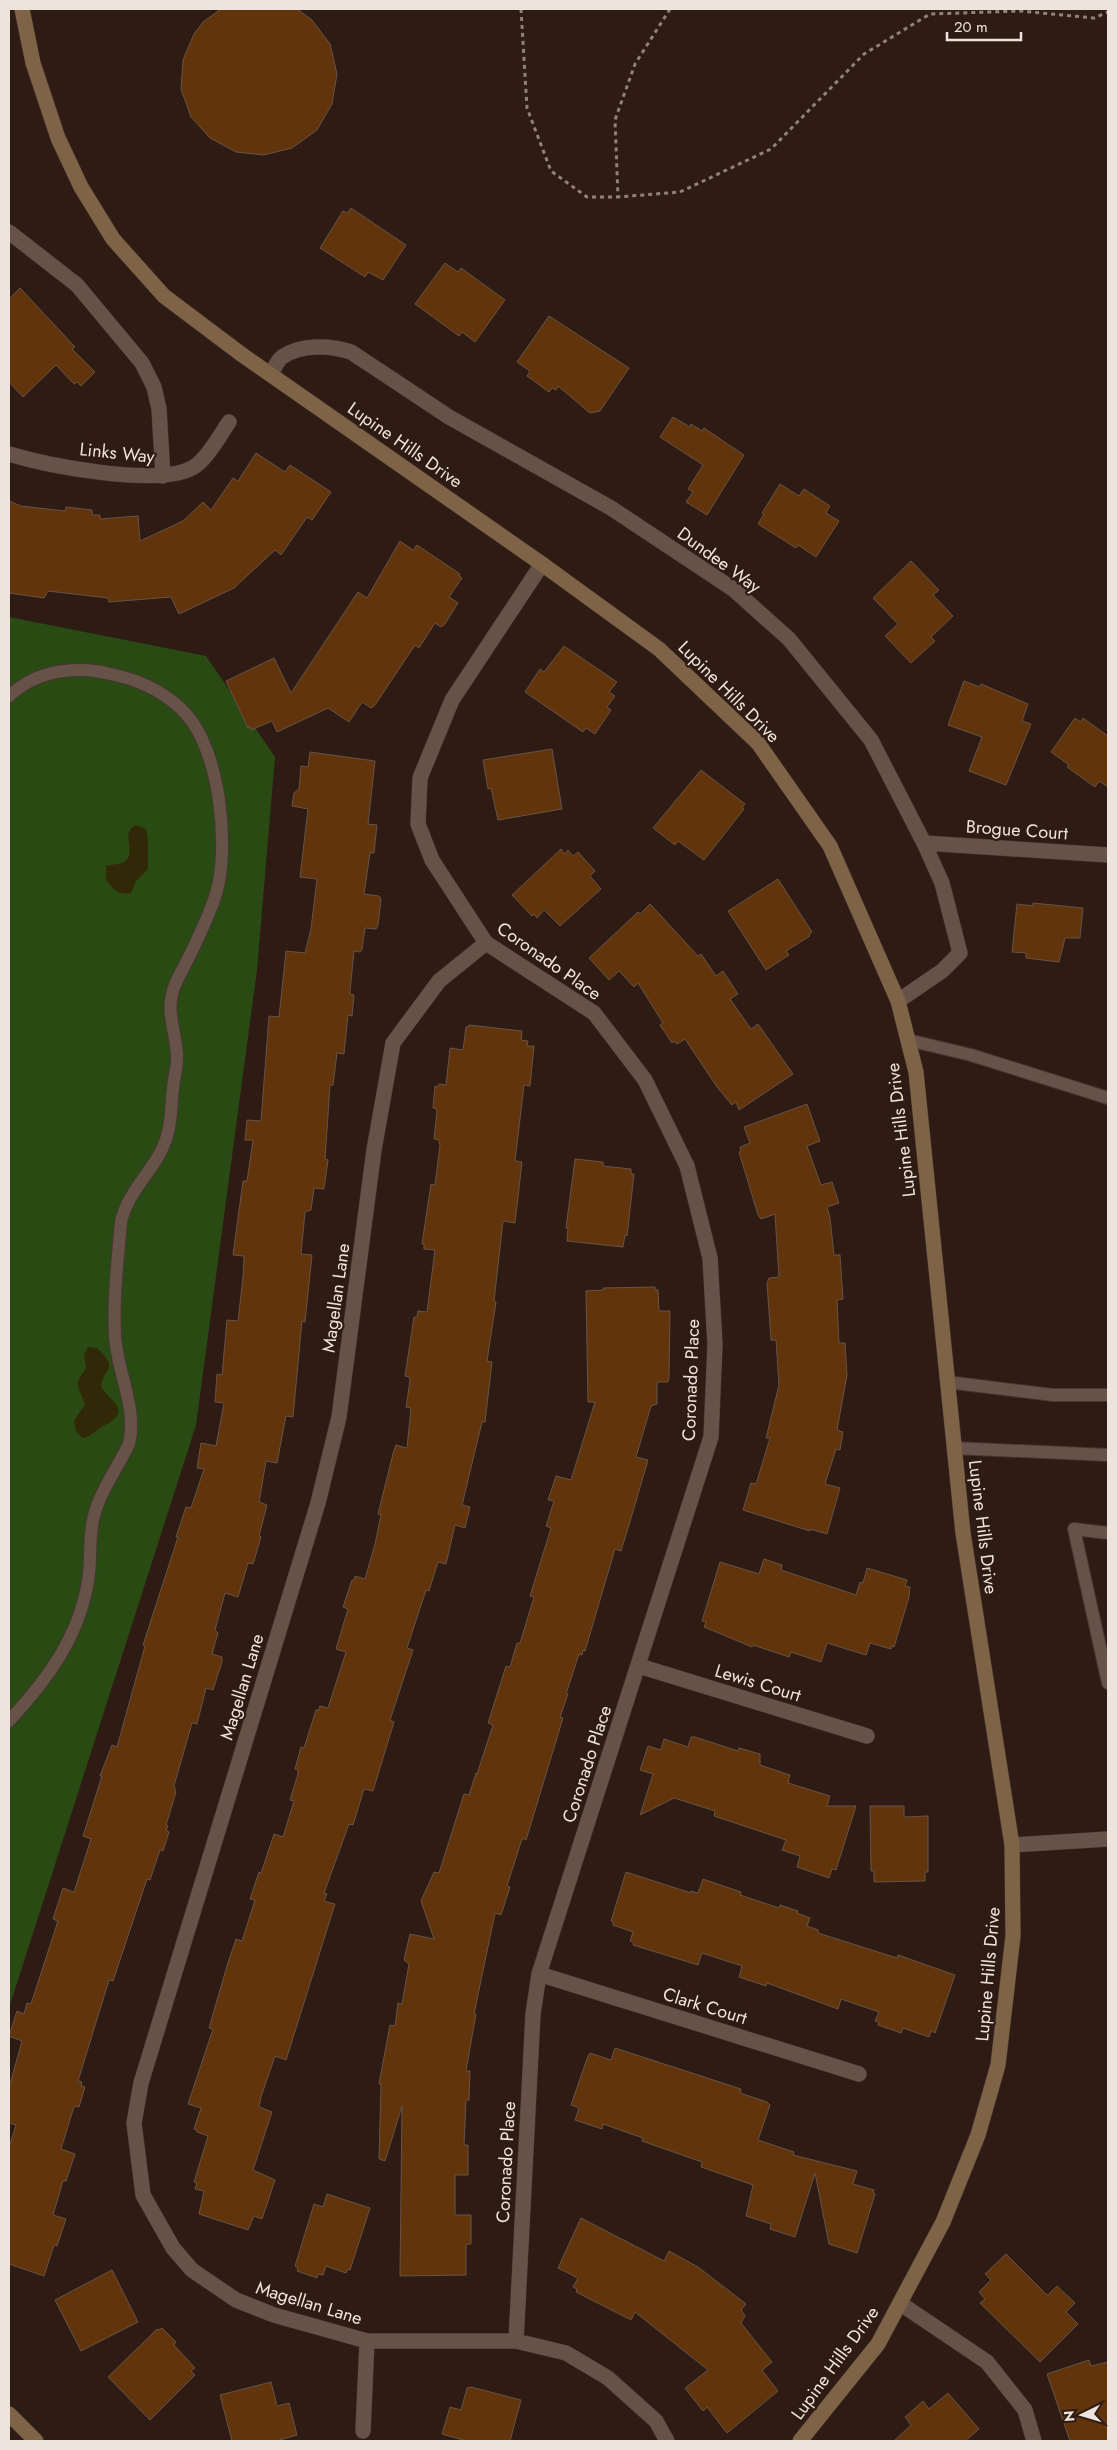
<svg xmlns="http://www.w3.org/2000/svg" width="1117" height="2450" font-family="Jost,sans-serif">
  <rect width="100%" height="100%" fill="#2e1c14"/>
  <path fill="#2a4a14" d="M9 617 206 656 275 757 257 970 196 1425 9 2008Z"/>
  <path fill="#302806" d="M136 825 146 829 148 841V869L136 881 131 893C119 896 113 889 106 880V866C111 864 117 865 122 863 140 856 118 832 136 825Z
    M88 1347 97 1348C120 1370 104 1366 101 1386 107 1400 136 1410 103 1426 96 1430 91 1437 82 1438L76 1431 74 1421 85 1404 78 1387V1381L86 1368 84 1354Z"/>
  <path fill="#62340c" stroke="#665347" d="M221 9H297L312 20 330 44 337 74 332 104 317 130 292 148 264 155 236 152 210 138 191 117 181 89 183 60 194 34 203 22Z
    M351 208 406 245 383 280 368 272 365 277 320 248 343 211 347 213Z
    M445 263 458 272 461 268 505 300 475 342 462 332 459 336 415 304Z
    M20 288 75 347 72 349 95 372 81 386 77 382 74 384 56 365 23 397 9 382V299Z
    M549 316 629 368 600 411 590 413 558 386 556 390 552 388 549 392 527 376 530 371 517 362Z
    M673 417 690 427 691 424 702 431 704 428 744 455 707 515 686 502 693 492 688 489 703 465 660 437Z
    M256 453 285 472 290 465 331 492 312 520 307 517 281 555 275 550 234 588 179 614 171 597 109 602 108 598 48 591 44 598 9 593V501L21 506 65 511 66 507 92 510V515H100V519L138 516 140 541 183 521 203 502 211 510 233 478 238 481Z
    M780 484 799 496 804 489 830 506 826 513 839 521 816 557 798 545 796 548 758 524 764 514 762 513Z
    M400 541 413 550 417 545 460 574 459 576 462 578 449 597 458 603 445 624 441 627 435 623 419 648 415 645 375 705 371 708 362 702 349 722 328 708 277 732 272 721 251 730 250 726 248 728 226 681 274 658 291 693 358 592 367 598Z
    M911 561 939 590 933 595 953 616 931 637 935 641 911 663 885 636 898 624 873 598Z
    M564 646 617 682 609 692 615 696 607 707 611 710 595 734 586 728 583 732 525 692 540 669 544 672Z
    M964 681 980 687 981 684 1028 704 1022 721 1031 724 1006 785 969 771 982 737 948 725Z
    M1075 718 1081 722 1083 718 1108 736V787L1099 781 1095 787 1067 767 1069 765 1051 752Z
    M552 749 562 809 498 820 491 788 488 789 483 760Z
    M310 752 375 761 368 824 377 825 374 853H370L364 894 379 896 381 899 378 925 376 929 365 928 362 949 360 952 354 951 350 991V994L354 995 352 1016 348 1015 344 1054 337 1053 333 1085H330L325 1159 328 1160 324 1189 314 1188 311 1210 305 1212 301 1254 312 1255 305 1322 302 1321 293 1417 286 1416 277 1463 266 1461 259 1502 267 1505 259 1536 261 1537 253 1564 248 1563 238 1597 225 1593 215 1630 218 1633 212 1654 222 1657V1662L213 1690 206 1688 197 1724 192 1723 174 1786 176 1792 166 1825 168 1826 166 1831 169 1832 163 1851 160 1850 150 1880 147 1879 113 1981 109 1980 78 2081 82 2082 81 2086 85 2087 79 2107 75 2106 73 2110 61 2149 75 2154 66 2181H63L53 2215 66 2219 57 2246 54 2245 44 2276 9 2264V2147L16 2125 9 2123V2088L22 2041 9 2036 17 2011 24 2014 27 2003 31 2004 58 1921 53 1919 63 1888 74 1892 91 1839 83 1836 102 1776H100L112 1745 117 1747 145 1646 143 1645 178 1537H176L186 1507 191 1508 204 1469 197 1468 201 1443 216 1446 224 1403 215 1402 217 1374 222 1375 227 1320 238 1321 243 1277 244 1256 233 1255 243 1181H247L253 1140H245L247 1120 261 1121 269 1016 279 1017 286 951 305 953 311 929 317 879 300 877 308 809 292 806 294 793 299 789 301 766 308 767Z
    M701 770 745 804 742 808 744 809 704 860 678 841 675 845 653 828Z
    M561 849 565 854 568 850 573 856 578 852 595 871 590 876 601 889 560 926 544 910 537 918 534 914 532 916 512 895Z
    M778 879 812 932 809 934 810 936 786 951 789 955 766 970 728 911Z
    M1033 903 1083 908 1080 938H1065L1059 962 1026 958V953L1012 952 1017 904 1033 906Z
    M650 904 698 956 701 954 716 976 723 971 738 994 730 999 751 1029 758 1024 793 1074 739 1110 736 1102 732 1105 717 1087 685 1039 677 1044 674 1041 672 1043 660 1025 663 1023 638 983 634 987 619 971 609 980 589 958 638 912 640 914Z
    M469 1025 522 1031 521 1040 528 1041 527 1046H534L530 1086 524 1085 515 1161 522 1162 515 1223 503 1221 494 1301 496 1302 487 1361 492 1362 485 1422H482L462 1505 470 1507 465 1528 455 1525 446 1564 438 1562 429 1591 426 1590 407 1648 413 1650 390 1720 394 1722 373 1791 364 1789 353 1825 349 1824 324 1893 327 1894 324 1901 335 1904 286 2060 275 2056 261 2097 259 2107 272 2112 253 2170 275 2180 262 2219 254 2216 248 2230 199 2214 204 2191 195 2189 197 2183 194 2182 208 2136 197 2132V2130L194 2129 201 2108 188 2104 213 2029 209 2028 227 1966 236 1939 242 1941 255 1900 250 1899 259 1872 261 1873 274 1834 283 1837 294 1801 290 1800 298 1774V1770L295 1769 301 1747 304 1748 316 1710H319L320 1706 328 1708 346 1652 336 1649 348 1609 343 1607 352 1580H354L355 1576 365 1579 375 1544 381 1515 378 1514 394 1450 396 1445 407 1448 411 1408 406 1407 410 1381 409 1377 405 1376 407 1363 414 1317H417L418 1311 427 1312 435 1250 424 1249V1244H422L431 1184 435 1185 440 1146 439 1140 434 1139 437 1112 436 1108H433L435 1086 438 1087 439 1084 446 1085 450 1048 463 1050 466 1027H468Z
    M807 1104 820 1141 807 1146 821 1185 832 1182 839 1203 827 1207 830 1218 834 1255H840L843 1299 837 1300 839 1343H845L847 1375 837 1430 843 1432 840 1450 836 1449 825 1484 840 1488 827 1534 810 1529V1531L743 1510 751 1483 756 1484 770 1438H766L779 1385 776 1340H771L767 1283 769 1278 779 1277 775 1214 761 1219 758 1215 739 1152 741 1151 740 1147 750 1143 744 1127Z
    M575 1159 603 1162V1166L631 1169V1174H634L627 1236 625 1235 623 1247 567 1241 568 1228H566Z
    M655 1287V1290H658L659 1311H670L669 1377 668 1382H657V1404L651 1406 636 1457 648 1460 629 1525 621 1551 615 1549 585 1651 583 1650 582 1655 579 1654 566 1694H568L560 1717 563 1718 526 1840 523 1838 521 1842 507 1886 510 1887 501 1915 495 1913 474 2014H476L466 2071H470L469 2100H466L464 2145H468V2175H455V2215H471V2244H466V2275L400 2276 402 2106 385 2161 379 2159 381 2084H379L390 2025 395 2026 398 2003 402 2004 409 1964 404 1960 410 1934 434 1939 421 1901 434 1872 439 1873 464 1794 469 1795 476 1773 477 1774 493 1725 488 1723 506 1666 510 1667 517 1643H520L534 1597 530 1596 551 1528 546 1526 554 1501 548 1500 556 1476 571 1480 595 1402H588L586 1291 604 1290 603 1288Z
    M764 1559 782 1565 781 1570 856 1595 860 1582 863 1583 867 1568 907 1580 905 1586 910 1587 909 1597 894 1647 891 1646V1649L870 1643 866 1655 827 1643 821 1662 791 1652 789 1657 753 1645 752 1647 704 1627 706 1622 702 1621 720 1562 759 1574Z
    M691 1737H695L738 1751 739 1748 760 1754V1765L790 1775 788 1783 830 1796 827 1806H856L836 1870 832 1869 829 1878 797 1867 800 1856 782 1850 786 1840 714 1816 715 1811 674 1798 640 1815 653 1774 640 1770 648 1746 661 1750 664 1739 688 1747Z
    M870 1806H904V1817L928 1816V1872H925V1881L874 1882V1871H871Z
    M626 1872 691 1893V1891L698 1893 703 1879 741 1892 740 1895 779 1908 780 1905 798 1911 797 1913 810 1918 807 1926 818 1930V1933L897 1958 898 1955 955 1975 935 2033 931 2031 929 2037 903 2028 901 2033 878 2025 879 2022 875 2021 879 2012 841 1999 838 2009 767 1983 766 1986 739 1977 742 1966 702 1953 698 1965 633 1945 634 1943 630 1941 633 1932 613 1925V1922L611 1921Z
    M615 2048 741 2089 740 2093 767 2102 770 2105 758 2140 794 2152 793 2155 857 2171 853 2184 874 2190 873 2193 875 2194 857 2253 829 2244 815 2173 795 2237 770 2229 771 2224 746 2216 753 2185 701 2167 702 2162 642 2141 643 2138 603 2124 602 2129 575 2120 579 2108 571 2105 588 2056 590 2053 611 2060Z
    M327 2194 370 2208 350 2270 348 2269 346 2273 326 2266 323 2275 318 2274 317 2278 297 2271 298 2268 295 2266 314 2204 323 2207Z
    M581 2218 664 2261 669 2251 698 2267 746 2304 741 2310 745 2316 741 2323 772 2362 762 2370 778 2391 727 2433 707 2407 703 2411 685 2388 708 2370 635 2312 631 2320 576 2292 577 2289 573 2287 578 2278 558 2268Z
    M1006 2254 1046 2294 1048 2295 1057 2286 1075 2303 1066 2312 1078 2324 1040 2362 980 2303 985 2299 979 2292 991 2280 985 2274Z
    M112 2270 138 2322 81 2351 55 2300Z
    M162 2328 176 2342 174 2345 195 2368 191 2371 195 2375 150 2420 108 2377 157 2329 158 2330Z
    M1089 2360 1091 2366 1108 2362V2441H1070L1047 2374Z
    M271 2382 277 2406 289 2403 297 2435 276 2441H232L220 2395Z
    M471 2387 521 2400 510 2441H467L442 2434 450 2407 461 2410 467 2388Z
    M948 2393 979 2429 965 2441H894L911 2425 905 2417 923 2401 929 2409Z"/>
  <g fill="none" stroke-linecap="round" stroke-linejoin="round">
    <g stroke="#453732" stroke-width="14">
      <path id="lane" d="M9 696C38 669 78 665 115 675 141 681 167 693 186 714 220 751 230 847 216 894 209 916 199 936 189 957 183 969 175 981 172 994 167 1014 176 1035 177 1054 178 1066 174 1076 173 1088 171 1104 172 1120 167 1136 158 1168 128 1189 121 1222 118 1258 113 1297 115 1334 116 1370 138 1407 129 1444 118 1467 100 1491 94 1516 88 1537 92 1559 88 1581 79 1637 47 1680 9 1721
        M908 1040 971 1055 1108 1098
        M947 1382 1053 1395H1108
        M954 1448 1108 1455
        M1108 1533 1074 1529 1108 1683"/>
    </g>
    <g stroke="#453732" stroke-width="16">
      <path id="street" d="M9 232 77 285 142 363 154 387 159 409 163 476
        M271 374C274 369 277 361 282 357 301 344 330 345 351 352L449 417 611 508 733 589 789 639 871 740 924 843 942 883 960 953 942 971 898 1001
        M9 454C49 466 153 486 190 469 205 463 220 435 229 422
        M924 843 1108 855
        M486 943 439 981 393 1043 374 1150 339 1417 318 1503 141 2083 134 2123 143 2195 173 2248 192 2270 236 2300 274 2315 367 2341H516L566 2353 608 2378 656 2421 667 2441
        M639 1666 867 1736
        M1012 1845 1108 1839
        M539 1974 859 2074
        M901 2304 987 2362 1025 2410 1034 2441
        M516 2341 533 2014 539 1974 711 1437 715 1344 710 1258 687 1166 645 1080 594 1013 486 943 432 860 418 824 420 778 452 700 542 564
        M363 2431 367 2341"/>
    </g>
    <g stroke="#453732" stroke-width="16">
      <path id="secondary" d="M22 9 33 63 58 138 81 187 113 239 164 296 241 354 542 564 659 649 758 743 830 846 898 1001 916 1072 963 1533 1012 1845 1013 1936 998 2065 978 2135 943 2222 878 2344 800 2441
        M9 2414 36 2441"/>
    </g>
    <path stroke="#90817a" stroke-width="3" stroke-dasharray="4 4" stroke-linecap="butt" d="M521 9 527 108 551 171 587 197H618
      M670 9 635 64 615 120 618 197 680 192 771 149 864 54 930 14 1020 11 1094 18 1108 12"/>
    <use href="#lane" stroke="#675249" stroke-width="12"/>
    <use href="#street" stroke="#675249" stroke-width="15"/>
    <use href="#secondary" stroke="#7e6346" stroke-width="15"/>
  </g>
  <g text-anchor="middle" dominant-baseline="central" stroke-width="4.5" stroke-linejoin="round" paint-order="stroke">
    <g font-size="18" fill="#efe3dd" stroke="#2e1c14">
      <text transform="translate(405 445) rotate(35)">Lupine Hills Drive</text>
      <text transform="translate(117 453) rotate(6)">Links Way</text>
      <text transform="translate(719 560) rotate(36)">Dundee Way</text>
      <text transform="translate(729 692) rotate(45)">Lupine Hills Drive</text>
      <text transform="translate(1017 830) rotate(4)">Brogue Court</text>
      <text transform="translate(549 961) rotate(35)">Coronado Place</text>
      <text transform="translate(901 1130) rotate(-97)">Lupine Hills Drive</text>
      <text transform="translate(336 1298) rotate(-82)">Magellan Lane</text>
      <text transform="translate(691 1380) rotate(-88)">Coronado Place</text>
      <text transform="translate(983 1527) rotate(83)">Lupine Hills Drive</text>
      <text transform="translate(758 1683) rotate(17)">Lewis Court</text>
      <text transform="translate(242 1687) rotate(-73)">Magellan Lane</text>
      <text transform="translate(587 1764) rotate(-72)">Coronado Place</text>
      <text transform="translate(988 1974) rotate(-85)">Lupine Hills Drive</text>
      <text transform="translate(705 2006) rotate(17)">Clark Court</text>
      <text transform="translate(506 2162) rotate(-87)">Coronado Place</text>
      <text transform="translate(309 2303) rotate(17)">Magellan Lane</text>
      <text transform="translate(835 2363) rotate(-54)">Lupine Hills Drive</text>
    </g>
  </g>
  <rect width="1117" height="2450" fill="none" stroke="#efe3dd" stroke-width="20"/>
  <g transform="translate(1082 2415) rotate(265)" stroke="#2e1c14" stroke-width="4" paint-order="stroke">
  <path d="M0-4L9 19L0 12L-9 19Z" fill="#efe3dd"/>
  <text y="-8" font-size="14" font-weight="bold" text-anchor="middle" fill="#efe3dd">N</text>
  </g>
  <path d="M947 32v8h74v-8" fill="none" stroke="#efe3dd" stroke-width="2.5"/>
  <text x="954" y="32" font-size="15" fill="#efe3dd" stroke="#2e1c14" stroke-width="4" paint-order="stroke">20 m</text>
</svg>
